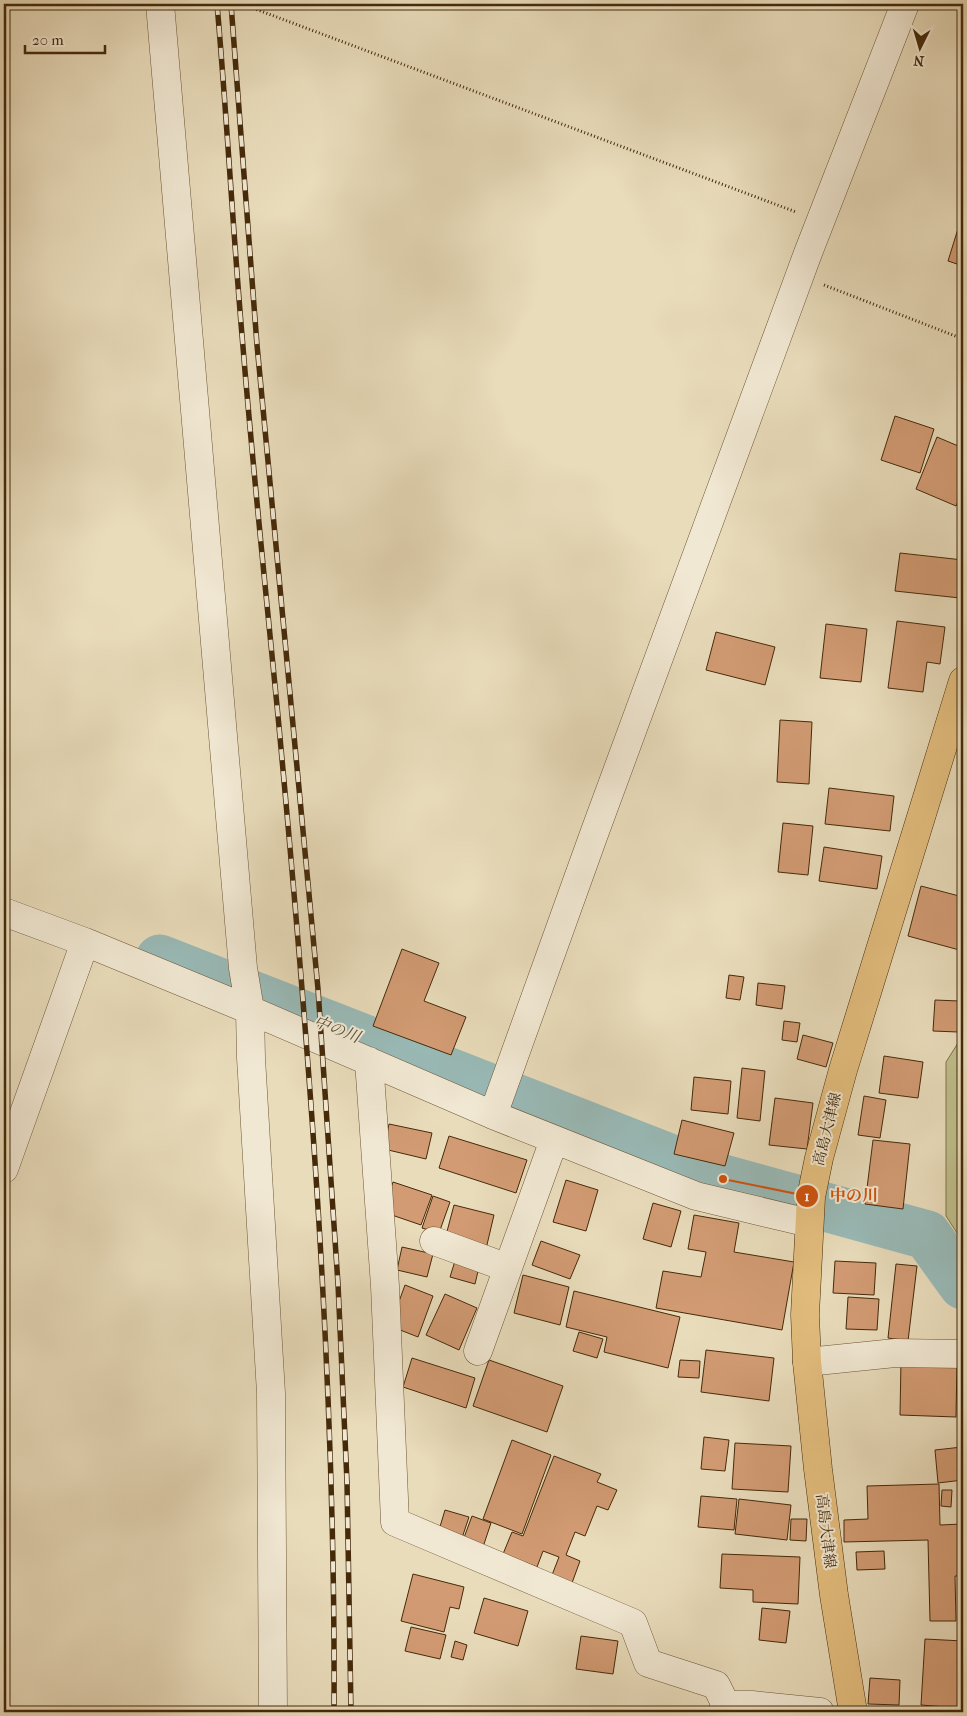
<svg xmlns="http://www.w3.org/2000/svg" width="967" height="1716" font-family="'IM FELL French Canon','Noto Serif JP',serif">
  <rect width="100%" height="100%" fill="#e9dcbb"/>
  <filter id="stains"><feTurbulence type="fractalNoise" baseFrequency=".004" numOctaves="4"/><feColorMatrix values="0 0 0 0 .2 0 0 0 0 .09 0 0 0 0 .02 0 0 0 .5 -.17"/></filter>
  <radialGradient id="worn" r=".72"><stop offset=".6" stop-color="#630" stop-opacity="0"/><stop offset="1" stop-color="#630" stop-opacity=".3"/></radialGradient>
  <path fill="#bebe8b" stroke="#82744a" d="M963 1035V1242L946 1216V1062Z"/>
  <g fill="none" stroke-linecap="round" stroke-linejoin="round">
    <path stroke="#99bab7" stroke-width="49" d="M160 959 723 1179 927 1235 963 1285"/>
  </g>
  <path fill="#d29b73" stroke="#452a0a" d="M961 219 963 220V266L948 261Z
    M895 416 934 429 920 473 881 460Z
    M937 437 963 448V489L956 506 916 489Z
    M900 553 963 560 960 598 895 591Z
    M897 621 945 627 940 664 927 662 923 692 888 688Z
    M826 624 867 629 861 682 820 678Z
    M716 632 775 647 765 685 706 670Z
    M780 720 812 722 809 784 777 782Z
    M829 788 894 796 890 831 825 824Z
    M783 823 813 826 808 875 778 872Z
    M824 847 882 856 877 889 819 881Z
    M921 886 963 897V951L908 936Z
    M402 949 439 963 424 1001 466 1017 451 1055 373 1026Z
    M729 975 744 977 740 1000 726 998Z
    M758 983 785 986 782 1009 756 1005Z
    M935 1000 959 1001 958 1032 933 1031Z
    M784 1021 800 1023 797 1042 782 1040Z
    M803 1035 833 1043 826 1067 797 1059Z
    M884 1056 923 1062 918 1098 879 1093Z
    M742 1068 765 1071 760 1121 737 1118Z
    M694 1077 731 1081 728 1114 691 1110Z
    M864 1096 886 1100 880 1138 858 1135Z
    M775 1098 813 1103 807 1149 769 1145Z
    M682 1120 734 1133 725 1166 674 1154Z
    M389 1124 432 1133 426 1159 384 1149Z
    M449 1136 527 1160 516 1193 439 1168Z
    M873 1140 910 1144 903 1209 865 1204Z
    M566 1180 598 1190 586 1231 553 1222Z
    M393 1182 432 1195 421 1225 383 1212Z
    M433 1196 450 1202 439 1233 422 1228Z
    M653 1203 681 1211 671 1247 643 1239Z
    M454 1205 494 1215 486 1249 445 1239Z
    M694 1215 739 1223 734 1252 794 1262 782 1330 656 1308 663 1271 701 1277 706 1252 688 1249Z
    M541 1241 580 1255 570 1279 532 1265Z
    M402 1247 433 1254 427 1277 397 1270Z
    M455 1261 479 1267 475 1284 450 1277Z
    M835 1261 876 1263 874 1295 833 1293Z
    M896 1264 917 1266 908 1341 888 1338Z
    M523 1275 569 1287 560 1325 514 1313Z
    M405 1285 433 1296 418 1337 390 1326Z
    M574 1291 680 1317 668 1368 604 1352 607 1337 566 1327Z
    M445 1294 477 1308 459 1350 426 1335Z
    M848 1297 879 1299 877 1330 846 1329Z
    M579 1332 603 1339 597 1358 573 1351Z
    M706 1350 774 1358 769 1401 701 1392Z
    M412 1358 475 1378 466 1408 403 1387Z
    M489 1360 563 1386 547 1432 473 1406Z
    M680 1360 700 1361 699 1378 678 1377Z
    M901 1360 957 1362 956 1417 900 1415Z
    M704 1437 729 1440 725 1471 701 1469Z
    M512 1440 551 1455 522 1534 483 1519Z
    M735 1443 791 1446 788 1492 732 1489Z
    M962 1447 963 1480 938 1483 935 1450Z
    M554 1456 601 1474 597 1482 617 1490 608 1510 597 1506 585 1536 575 1532 566 1555 580 1561 572 1583 552 1575 559 1557 543 1551 537 1567 503 1554 512 1532 523 1536Z
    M939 1484 940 1525 962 1524 963 1576H955L956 1621H930L928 1540 844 1542V1520L868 1519 867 1486Z
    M942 1490H952L951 1507 941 1506Z
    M701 1496 737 1499 734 1530 698 1527Z
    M739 1499 791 1505 787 1540 735 1534Z
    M445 1510 469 1517 462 1538 439 1530Z
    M472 1516 491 1523 482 1550 462 1543Z
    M791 1519H807L806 1541 790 1540Z
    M884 1551 885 1569 857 1570 856 1552Z
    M722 1554 800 1557 798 1604 753 1602V1590L720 1588Z
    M413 1574 464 1587 459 1609 450 1607 444 1632 401 1621Z
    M484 1598 528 1611 518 1646 474 1633Z
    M762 1608 790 1611 786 1643 759 1640Z
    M411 1627 446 1635 440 1659 405 1651Z
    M581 1636 618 1641 613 1674 576 1669Z
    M925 1639 963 1641 958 1708 921 1705Z
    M455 1641 467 1645 463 1660 451 1657Z
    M870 1678 900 1680 899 1705 868 1704Z
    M953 1710V1712H885Z"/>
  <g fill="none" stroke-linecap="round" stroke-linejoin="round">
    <g stroke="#6e5636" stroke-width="29">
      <path id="minor" d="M160 4 243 968 250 1010 251 1058 271 1393 273 1712
        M4 912 85 942 250 1010 493 1115 696 1196 809 1223
        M369 1061 385 1286 395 1522 633 1623 648 1663 716 1685 726 1705
        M493 1115 594 834 808 253 905 4
        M4 1169 85 942
        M434 1241 508 1268
        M478 1351 554 1140
        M807 1362 895 1353 963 1354
        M722 1712 726 1705H752L820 1712"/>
    </g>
    <g stroke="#452a0a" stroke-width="29">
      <path id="major" d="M853 1712 834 1595 818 1469 807 1362 805 1315 811 1197 819 1158 843 1070 963 681"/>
    </g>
    <path stroke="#452a0a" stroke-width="3" stroke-dasharray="1 2.5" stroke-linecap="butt" d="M250 7 796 212
      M824 285 963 339"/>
    <use href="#minor" stroke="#f1e8d3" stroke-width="28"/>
    <use href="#major" stroke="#e4be7e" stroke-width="28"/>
    <g stroke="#452a0a" stroke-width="5.5">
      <path id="rail" d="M217 4C227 118 233 233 243 347 253 470 266 593 278 716 309 1047 336 1380 334 1712
        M231 4 257 345 318 989 338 1284 347 1482 351 1712"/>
    </g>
    <use href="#rail" stroke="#f1e8d3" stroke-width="4" stroke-dasharray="11" stroke-linecap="butt"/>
  </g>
  <g text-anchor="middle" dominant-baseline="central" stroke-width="4" stroke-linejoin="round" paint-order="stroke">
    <g font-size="15" fill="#452a0a" stroke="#f1e8d3">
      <text transform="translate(827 1129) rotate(-76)">高島大津線</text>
      <text transform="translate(826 1531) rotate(83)">高島大津線</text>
    </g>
    <g font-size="16" font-style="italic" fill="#5a4e35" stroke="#f1e8d3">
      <text transform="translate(337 1029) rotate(21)">中の川</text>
    </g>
  </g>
  <path fill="none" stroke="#d0520c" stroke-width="2" d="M723 1179L807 1196"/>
  <g fill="#d0520c" stroke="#f1e8d3" stroke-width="2">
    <circle cx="723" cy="1179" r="5"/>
    <circle cx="807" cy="1196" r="12"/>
  </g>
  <g font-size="15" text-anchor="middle" font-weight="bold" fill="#fff">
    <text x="807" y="1201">1</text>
  </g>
  <g font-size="16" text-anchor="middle" font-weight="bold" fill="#d0520c" stroke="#f1e8d3" stroke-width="4" stroke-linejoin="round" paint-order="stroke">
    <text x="854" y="1201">中の川</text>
  </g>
  <rect width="967" height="1716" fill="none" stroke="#e9dcbb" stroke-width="20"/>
  <rect x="5" y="5" width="957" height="1706" fill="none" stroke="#452a0a" stroke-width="2.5"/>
  <rect x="10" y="10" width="947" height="1696" fill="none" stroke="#452a0a"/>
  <g transform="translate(920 48) rotate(185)" stroke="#f1e8d3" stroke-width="4" paint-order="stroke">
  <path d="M0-4L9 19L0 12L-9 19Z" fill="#452a0a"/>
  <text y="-8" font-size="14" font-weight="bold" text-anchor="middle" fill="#452a0a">N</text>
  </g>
  <path d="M25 45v8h80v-8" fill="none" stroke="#452a0a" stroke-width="2.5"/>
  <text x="32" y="45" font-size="15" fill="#452a0a" stroke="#f1e8d3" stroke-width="4" paint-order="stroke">20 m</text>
  <rect width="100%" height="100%" filter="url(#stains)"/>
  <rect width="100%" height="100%" fill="url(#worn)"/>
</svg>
